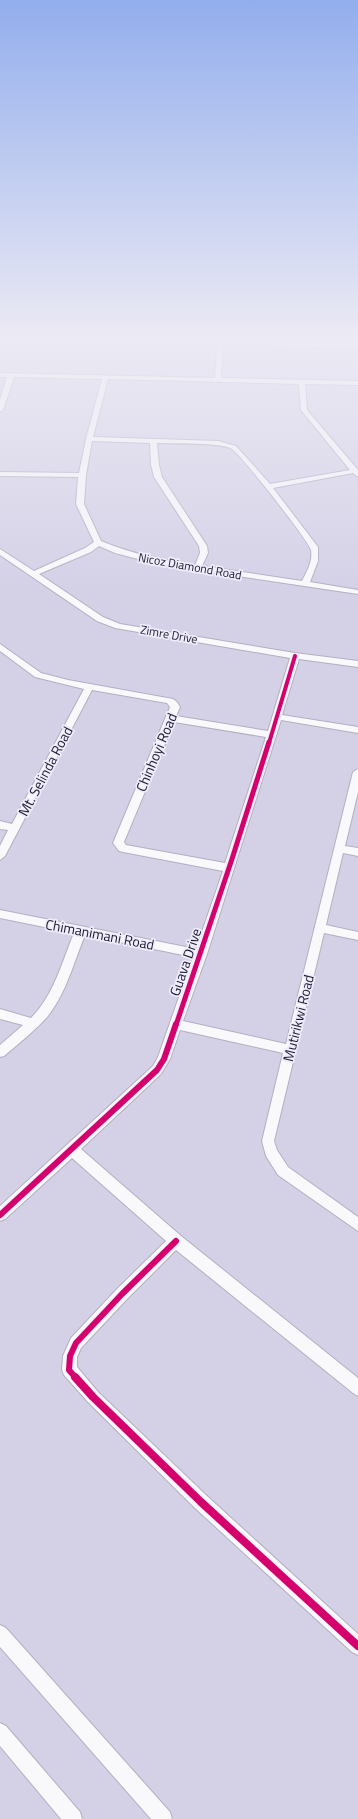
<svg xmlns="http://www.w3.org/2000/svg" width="358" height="1819" font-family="'Titillium Web',sans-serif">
  <rect width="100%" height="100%" fill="#d4d1e7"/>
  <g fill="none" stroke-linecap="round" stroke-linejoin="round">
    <g stroke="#b2afc1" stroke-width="2">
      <path id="minor" d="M46 338H133L358 344V348L223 344 221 378 358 381V385L305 384 307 410 358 470V477L353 473 273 488 318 547V561L310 582 358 590V594L157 564 115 553 99 546 91 552 39 574 103 617 120 624 295 653 358 661V667L299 659 282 715 358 727V733L281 720 207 954 183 1021 286 1044 353 772 358 769V792L345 846 358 848V856L343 853 326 925 358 932V940L324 933 274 1141 277 1150 288 1167 358 1217V1231L278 1175 266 1156 262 1141 283 1053 180 1030 170 1059 161 1074 81 1149 181 1236 358 1378V1396L353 1393 176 1250 127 1299 81 1348 77 1357V1367L98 1392 207 1496 358 1634V1655L352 1652 195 1508 88 1402 64 1375 62 1370 63 1356 71 1338 117 1289 166 1241 72 1158 5 1219 0 1221V1206L153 1066 158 1057 193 957 85 935C74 962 66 993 48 1016 35 1031 19 1043 4 1056L0 1057V1045L23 1025 0 1019V1009L31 1018C54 995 62 962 74 933L0 918V910L196 949 223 871 123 852 119 851 113 843 170 707 167 703 92 690 5 856 0 860V846L8 830 0 829V821L12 824 84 689 35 677 0 651V644L41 673 68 680 173 699 177 702 180 707 176 716 268 731 290 658 115 628 97 621 0 555V549L34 571 85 548 94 542 76 504 78 477 0 476V472L79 473 86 439 102 379 14 377 3 410 0 412V400L7 377H0V373L215 378 217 344 49 340ZM108 379 299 384 301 410 350 470 270 484 236 446 218 441 93 437ZM92 441 150 443 151 465 154 477 199 546 200 553 195 565C162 560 132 554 101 541L84 504 86 475ZM157 443C171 444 222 442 232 449 242 456 308 540 311 550 313 561 307 571 302 581L202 566 208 553 207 546 162 477 159 465ZM174 722 266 737 225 863 126 845 124 842Z
        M0 1625 6 1628 170 1812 172 1819H151L0 1647Z
        M0 1723 6 1726 80 1812 82 1819H61L0 1746Z"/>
    </g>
    <use href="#minor" fill="#f9f8fb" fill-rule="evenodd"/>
    <g stroke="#eeecfd" stroke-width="6">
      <path id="cycleway-far3" d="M269 743 295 656"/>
    </g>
    <g stroke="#eeecfd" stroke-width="8">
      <path id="cycleway-far2" d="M176 1025 232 859 269 742"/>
    </g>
    <g stroke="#eeecfd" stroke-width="8">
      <path id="cycleway-far1" d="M0 1215 157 1070 164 1059 176 1024
        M76 1378 69 1370 70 1356 76 1343 122 1294 176 1241"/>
    </g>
    <g stroke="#eeecfd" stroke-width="10">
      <path id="cycleway" d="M75 1377 93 1397 201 1502 358 1646"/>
    </g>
    <use href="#cycleway-far3" stroke="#d6006c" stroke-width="4"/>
    <use href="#cycleway-far2" stroke="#d6006c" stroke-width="5"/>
    <use href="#cycleway-far1" stroke="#d6006c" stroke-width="6"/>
    <use href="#cycleway" stroke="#d6006c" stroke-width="8"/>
  </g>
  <linearGradient id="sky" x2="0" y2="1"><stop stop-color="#93aeed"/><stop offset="0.57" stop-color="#eceaf4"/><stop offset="1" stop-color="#eceaf4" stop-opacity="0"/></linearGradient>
  <rect width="358" height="593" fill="url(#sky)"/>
  <g text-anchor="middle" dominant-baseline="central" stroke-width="3.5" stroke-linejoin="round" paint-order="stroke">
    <g font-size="12" fill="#1c1a29" stroke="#eeecfd">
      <text transform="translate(190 566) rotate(10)">Nicoz Diamond Road</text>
      <text transform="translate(169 634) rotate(10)">Zimre Drive</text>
    </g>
    <g font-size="14" fill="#1c1a29" stroke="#eeecfd">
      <text transform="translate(156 752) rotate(-67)">Chinhoyi Road</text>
      <text transform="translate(45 771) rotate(-62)">Mt. Selinda Road</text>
      <text transform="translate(100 934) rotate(11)">Chimanimani Road</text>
      <text transform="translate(185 962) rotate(-71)">Guava Drive</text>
      <text transform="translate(298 1018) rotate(-76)">Mutirikwi Road</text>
    </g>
  </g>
</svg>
